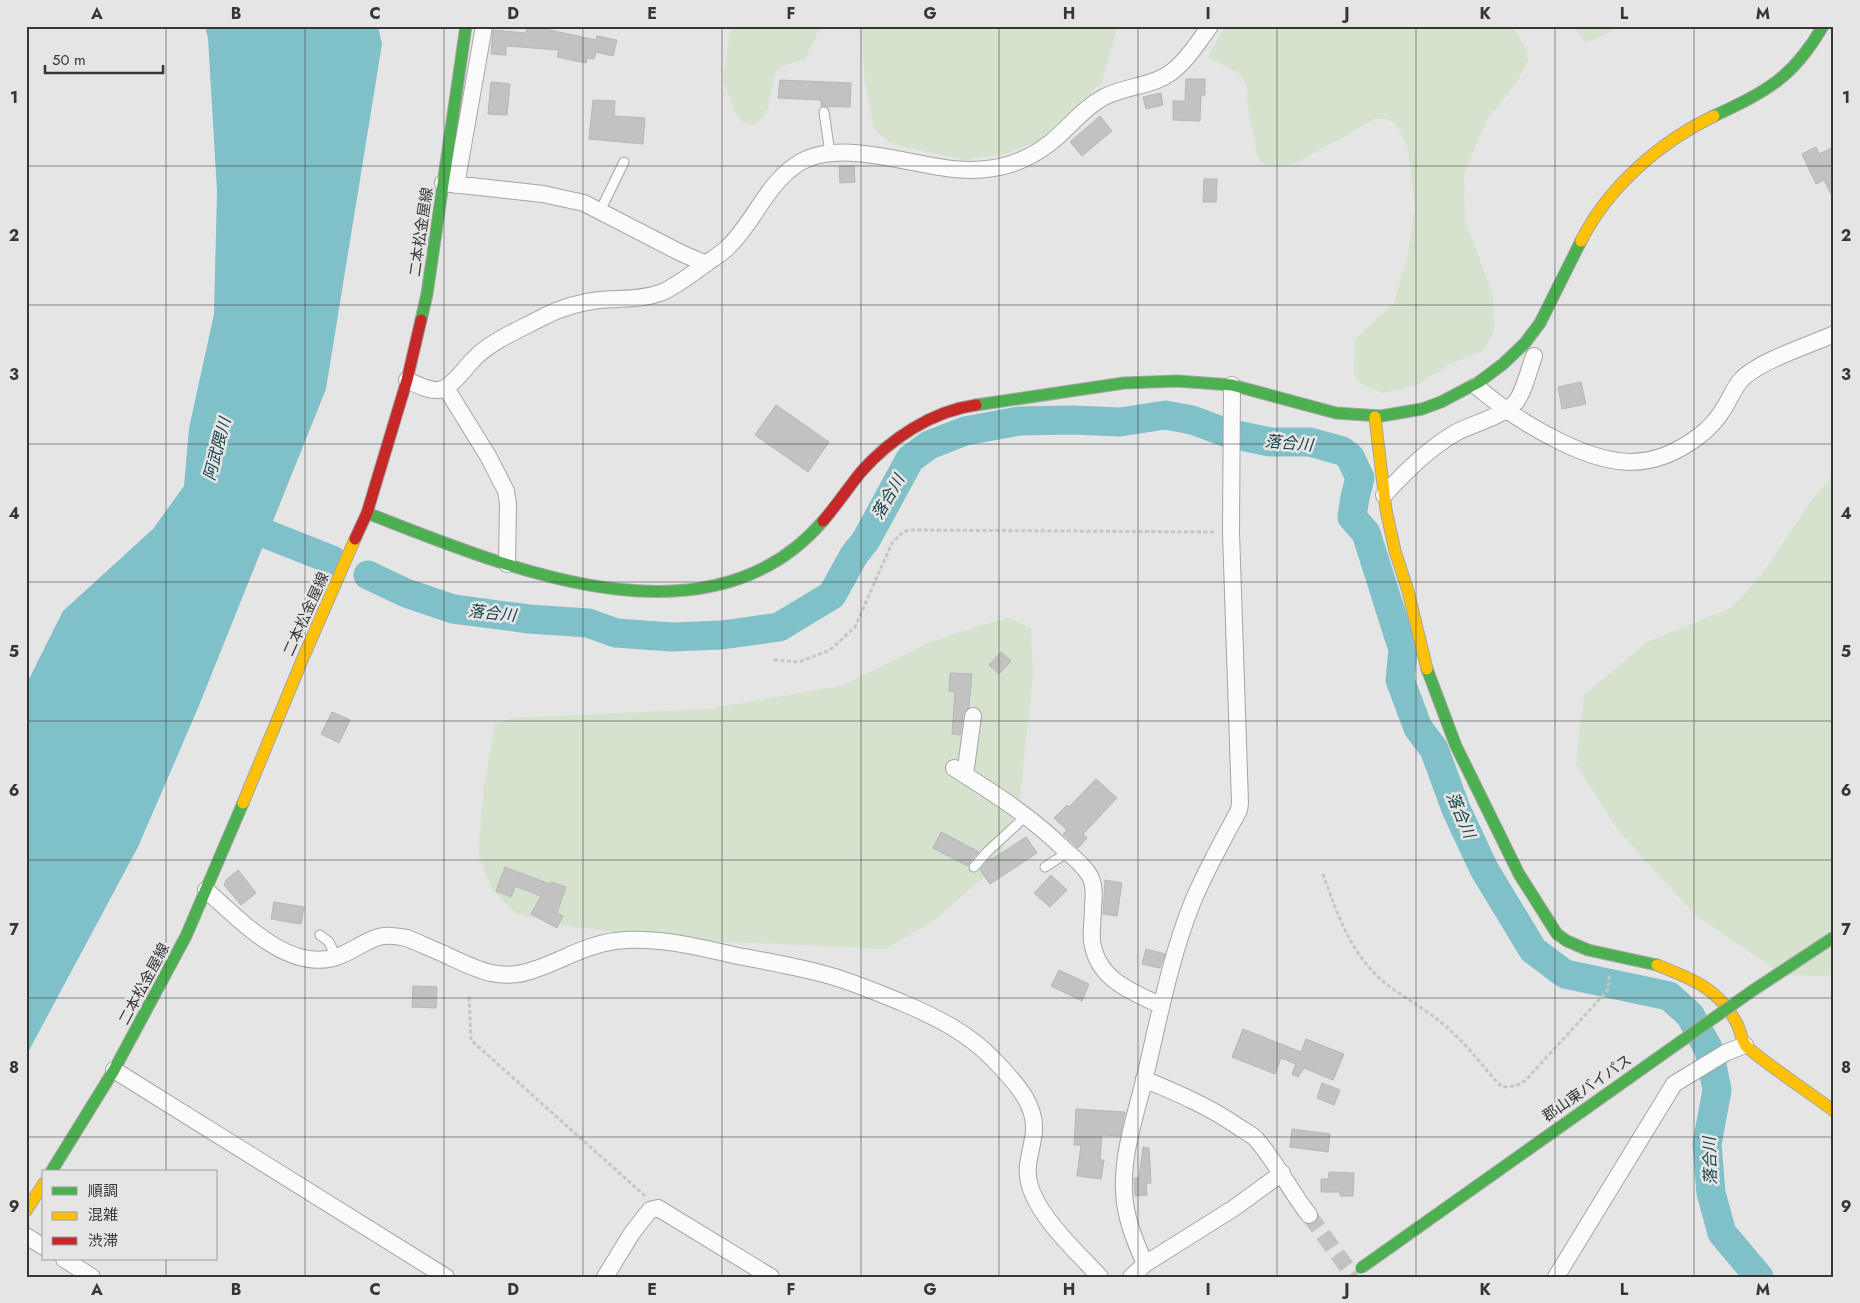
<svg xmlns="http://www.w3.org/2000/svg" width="1860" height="1303" font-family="Jost,'Noto Sans JP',sans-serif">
  <rect width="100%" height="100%" fill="#e5e5e6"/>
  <path fill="#d5e2ce" d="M731 26H821L805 59 783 66 775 74 768 108 762 118 753 125 742 122 735 112 723 80Z
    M861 26H1118L1102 82 1041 140 1004 154 965 160 891 144 874 129 865 83Z
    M1225 26H1512L1527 50 1528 61 1517 82 1486 121 1464 175 1465 220 1493 295 1494 331 1483 351 1450 364 1417 385 1383 393 1361 384 1354 374 1355 339 1394 303 1408 254 1415 208 1408 148 1398 127 1388 119H1375L1301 160 1289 165H1265L1257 155 1247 101 1248 89 1241 75 1208 57Z
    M1572 26H1622L1586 43Z
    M1834 475V972L1827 976 1783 975 1694 914 1617 829 1576 764 1584 695 1647 642 1731 608 1760 577 1814 497Z
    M1009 618 1031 628 1033 675 1020 797 997 866 933 921 886 949 689 940 575 927 516 914 492 889 478 855 484 785 495 724 513 718 707 709 841 686 931 642 978 626Z"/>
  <path fill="#80c0c8" d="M205 26H378L382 44 326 389 198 708 138 847 26 1056V685L63 611 153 529 184 486 189 428 214 314 217 191 208 38Z"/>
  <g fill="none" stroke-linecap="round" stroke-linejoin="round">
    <path stroke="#80c0c8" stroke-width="29" d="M231 520 332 560
      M368 575 406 593 453 609 529 619 588 623 616 633 672 637 722 635 779 627 832 595 854 555 866 540 910 459 929 445 965 431 1019 421 1073 420 1120 422 1165 415 1192 420 1227 433 1270 442H1310L1342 451 1350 457 1360 478 1355 497 1352 517 1366 533 1403 650 1400 680 1418 728 1434 749 1456 809 1484 869 1533 950 1565 974 1669 996 1690 1015 1709 1050 1717 1090 1707 1144 1711 1193 1722 1233 1759 1277"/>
  </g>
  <path fill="#c2c2c2" stroke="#b6b6b7" d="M527 26H546L545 29 596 40 597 36 617 40 613 56 596 52 594 59 587 58 586 63 557 57 559 50 506 46V55L491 54 493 30 526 33Z
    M1186 79H1205V95H1201L1200 121 1173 120V101H1185Z
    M780 80 851 83 850 107 821 106V100L778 98Z
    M491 82 510 84 507 115 488 114Z
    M1161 93 1163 105 1146 109 1143 97Z
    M593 100 615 101 614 116 645 118 643 144 589 139Z
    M1100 116 1112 131 1082 156 1070 142Z
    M1816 147 1819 154 1834 147V200L1824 180 1816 184 1802 154Z
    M839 166H854L855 182 840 183Z
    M1204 179H1217L1216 202H1203Z
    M1581 382 1586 404 1562 409 1558 387Z
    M776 405 829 442 808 472 755 435Z
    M1001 652 1011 661 999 674 989 665Z
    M950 673 972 674 969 707 963 714 960 735 952 734 955 692 949 691Z
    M332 712 350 720 339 743 321 734Z
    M1096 779 1117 798 1083 834 1087 838 1078 848 1063 834 1067 830 1054 818 1067 805 1069 807Z
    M941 832 979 852 971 859 968 866 933 848Z
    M1026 837 1037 853 990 884 980 870 990 858 992 859Z
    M505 867 550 884 551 882 566 887 557 913 563 916 557 928 531 914 541 896 515 886 511 897 496 891Z
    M238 870 256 893 241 905 224 885 227 879Z
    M1051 875 1067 890 1050 907 1034 893Z
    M1105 880 1122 883 1117 916 1103 914Z
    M274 902 304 907 301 924 271 919Z
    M1146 949 1165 954 1160 968 1142 964Z
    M1059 970 1089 984 1082 1001 1051 986Z
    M413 986 437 987 436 1008 412 1007Z
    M1243 1029 1301 1052 1306 1039 1344 1054 1333 1080 1304 1068 1298 1077 1292 1074 1296 1064 1281 1058 1275 1074 1232 1057Z
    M1322 1083 1340 1090 1334 1105 1317 1098Z
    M1076 1109 1125 1112 1120 1136 1102 1135 1100 1160H1104L1101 1179 1077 1176 1081 1145H1074Z
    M1292 1129 1330 1134 1328 1152 1290 1147Z
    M1143 1147 1149 1148 1151 1183H1146L1147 1195 1135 1196 1134 1178H1139Z
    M1329 1172 1354 1173 1353 1196H1340V1192H1321V1179H1328Z"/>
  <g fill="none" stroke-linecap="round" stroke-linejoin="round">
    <path stroke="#c2c2c3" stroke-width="16" stroke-dasharray="16 8" stroke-linecap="butt" d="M1309 1215 1354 1277"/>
    <g stroke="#a5a5a5" stroke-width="11">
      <path id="lane" d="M824 112 830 153
        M600 211 624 162
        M974 867 987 852 1026 816
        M1045 867 1068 852
        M320 935 329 942 336 957"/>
    </g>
    <g stroke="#a5a5a5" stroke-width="18">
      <path id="street" d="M443 183 543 194 584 203 681 253 706 264
        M456 185 484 26
        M407 380C416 384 428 391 438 390 451 389 465 368 473 360 490 341 523 328 545 316 561 308 582 302 599 300 620 298 640 300 660 293 674 288 696 271 708 262 714 258 721 254 727 248 753 224 766 185 796 165 833 139 898 161 939 167 954 170 970 171 986 169 1009 167 1032 157 1050 143 1069 128 1083 108 1104 97 1125 86 1156 86 1174 70 1188 59 1199 41 1210 26
        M1476 386C1504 410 1528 426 1561 442 1612 467 1652 472 1699 436 1710 428 1719 417 1726 405 1731 396 1735 386 1742 379 1759 361 1810 345 1834 334
        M446 388 488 456 506 491 508 504 507 564
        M1384 495C1406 471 1429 448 1457 432 1475 423 1497 418 1513 405 1523 397 1529 369 1534 356
        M954 768C995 794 1029 815 1064 849 1072 856 1082 864 1088 873 1095 883 1094 895 1093 906 1093 918 1091 930 1092 941 1097 979 1130 991 1160 1005
        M965 775 973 716
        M206 890C239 919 290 975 339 956 353 951 371 937 384 936 392 935 400 937 407 938 419 943 432 949 444 954 476 969 500 983 536 969 563 960 585 945 615 941 656 936 698 947 738 956 765 961 793 966 820 973 849 980 876 992 903 1003 936 1017 968 1033 993 1059 1013 1080 1040 1106 1033 1138 1031 1153 1025 1167 1029 1182 1036 1215 1077 1252 1100 1277
        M114 1070 446 1277
        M1144 1079C1177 1093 1208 1106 1237 1126 1243 1130 1251 1134 1256 1139 1277 1163 1290 1191 1309 1215
        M26 1236 44 1247
        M64 1259 92 1277
        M1145 1264C1135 1241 1125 1218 1124 1192 1122 1153 1136 1114 1145 1077 1159 1018 1170 958 1193 901 1206 870 1223 840 1239 810L1240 803 1231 532 1232 385
        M605 1277 632 1233 650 1210 658 1208 771 1277
        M1131 1277 1145 1264 1234 1208 1282 1173
        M1556 1277 1674 1084 1725 1053 1745 1045"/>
    </g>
    <g stroke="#a5a5a5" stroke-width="13">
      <path id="fast" d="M1714 116C1767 91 1793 78 1823 26
        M421 320 427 294 466 26
        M976 405 1124 383 1177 381 1232 385 1336 413 1381 416 1422 409 1441 402 1479 382 1503 364 1525 343 1540 323 1581 241
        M367 513C502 565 707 656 823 521
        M1427 669 1456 746 1519 874 1557 934 1567 941 1588 950 1657 965
        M51 1172 114 1070 186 936 243 803"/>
    </g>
    <g stroke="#a5a5a5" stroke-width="13">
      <path id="slow" d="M1581 241C1608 187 1661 141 1714 116
        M1375 417 1386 510 1395 551 1408 591 1427 669
        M243 803 303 658 355 539
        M1657 965C1692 979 1718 988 1736 1022 1741 1030 1741 1041 1747 1047 1773 1069 1806 1090 1834 1111
        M26 1211 44 1183"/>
    </g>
    <g stroke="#a5a5a5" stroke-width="13">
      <path id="jam" d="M823 521C836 506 848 488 861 472 890 439 932 411 976 405
        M355 539 367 513 407 380 421 320"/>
    </g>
    <path stroke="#c6c6c6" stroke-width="3" stroke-dasharray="4 2.5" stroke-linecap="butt" d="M774 660 799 662 830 650 855 627 892 543 904 531 912 530 1216 532
      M1323 874C1337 914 1351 955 1385 983 1407 1000 1433 1013 1453 1033 1471 1049 1485 1070 1502 1087L1515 1086 1525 1081 1607 991 1610 973
      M469 997 471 1040 645 1196"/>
    <use href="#lane" stroke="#fbfbfb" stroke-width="9"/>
    <use href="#street" stroke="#fbfbfb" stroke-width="16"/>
    <use href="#fast" stroke="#4caf50" stroke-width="11"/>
    <use href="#slow" stroke="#ffc107" stroke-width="11"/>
    <use href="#jam" stroke="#c62828" stroke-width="11"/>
    <g stroke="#b4aaad" stroke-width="13" stroke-linecap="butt">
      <path id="fast-bridge" d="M1361 1268 1752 991 1834 937"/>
    </g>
    <use href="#fast-bridge" stroke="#4caf50" stroke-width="11"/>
  </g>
  <path fill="none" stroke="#353636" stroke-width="1" stroke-opacity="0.55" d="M166 26V1172M305 26V1277M444 26V1277M583 26V1277M722 26V1277M861 26V1277M999 26V1277M1138 26V1277M1277 26V1277M1416 26V1277M1555 26V1277M1694 26V1277M26 166H1834M26 305H1834M26 444H1834M26 582H1834M26 721H1834M26 860H1834M26 998H1834M26 1137H1834M166 1259V1277"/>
  <g text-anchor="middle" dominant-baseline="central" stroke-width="5" stroke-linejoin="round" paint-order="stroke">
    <g font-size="15" fill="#353636" stroke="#e5e5e6">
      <text transform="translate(421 232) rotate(-82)">二本松金屋線</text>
      <text transform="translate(306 614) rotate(-66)">二本松金屋線</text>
      <text transform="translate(144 984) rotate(-62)">二本松金屋線</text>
      <text transform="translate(1587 1088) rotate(-35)">郡山東バイパス</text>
    </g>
    <g font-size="16" font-style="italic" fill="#164146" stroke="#e5e5e6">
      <text transform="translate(1289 443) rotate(5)">落合川</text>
      <text transform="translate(217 449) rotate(-75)">阿武隈川</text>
      <text transform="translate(888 497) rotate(-60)">落合川</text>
      <text transform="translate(492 613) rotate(6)">落合川</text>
      <text transform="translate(1461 815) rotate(67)">落合川</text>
      <text transform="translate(1710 1161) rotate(-92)">落合川</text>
    </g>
  </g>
  <rect width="1860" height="1303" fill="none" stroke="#e5e5e6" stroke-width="55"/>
  <rect x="42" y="1170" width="175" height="90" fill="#e5e5e6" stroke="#9f9fa0"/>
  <rect x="52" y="1187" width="25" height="8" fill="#4caf50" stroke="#9f9fa0"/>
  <text x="88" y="1196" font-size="15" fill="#353636">順調</text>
  <rect x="52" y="1212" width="25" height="8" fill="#ffc107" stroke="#9f9fa0"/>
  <text x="88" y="1220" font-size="15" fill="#353636">混雑</text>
  <rect x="52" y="1237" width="25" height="8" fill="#c62828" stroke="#9f9fa0"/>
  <text x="88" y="1246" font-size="15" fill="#353636">渋滞</text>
  <path d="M45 65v8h118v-8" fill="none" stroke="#353636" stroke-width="2.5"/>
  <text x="52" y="65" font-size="15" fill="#353636" stroke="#e5e5e6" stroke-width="4" paint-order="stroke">50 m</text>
  <rect x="28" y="28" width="1804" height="1248" fill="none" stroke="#353636" stroke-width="2"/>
  <g font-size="16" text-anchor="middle" font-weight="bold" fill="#353636">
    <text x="97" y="19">A</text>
    <text x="236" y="19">B</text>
    <text x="375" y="19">C</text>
    <text x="513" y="19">D</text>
    <text x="652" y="19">E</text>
    <text x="791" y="19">F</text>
    <text x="930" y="19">G</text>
    <text x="1069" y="19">H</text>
    <text x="1208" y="19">I</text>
    <text x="1347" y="19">J</text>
    <text x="1485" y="19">K</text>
    <text x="1624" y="19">L</text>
    <text x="1763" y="19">M</text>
    <text x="14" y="103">1</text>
    <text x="1846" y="103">1</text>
    <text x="14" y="241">2</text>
    <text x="1846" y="241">2</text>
    <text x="14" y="380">3</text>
    <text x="1846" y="380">3</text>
    <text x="14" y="519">4</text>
    <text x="1846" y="519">4</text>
    <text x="14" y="657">5</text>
    <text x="1846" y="657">5</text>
    <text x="14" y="796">6</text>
    <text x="1846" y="796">6</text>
    <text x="14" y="935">7</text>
    <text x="1846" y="935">7</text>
    <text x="14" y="1073">8</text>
    <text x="1846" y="1073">8</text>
    <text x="14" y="1212">9</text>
    <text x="1846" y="1212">9</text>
    <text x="97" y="1295">A</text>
    <text x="236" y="1295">B</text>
    <text x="375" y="1295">C</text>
    <text x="513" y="1295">D</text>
    <text x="652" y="1295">E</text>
    <text x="791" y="1295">F</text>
    <text x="930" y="1295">G</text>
    <text x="1069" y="1295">H</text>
    <text x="1208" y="1295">I</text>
    <text x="1347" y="1295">J</text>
    <text x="1485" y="1295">K</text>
    <text x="1624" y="1295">L</text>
    <text x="1763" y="1295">M</text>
  </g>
</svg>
